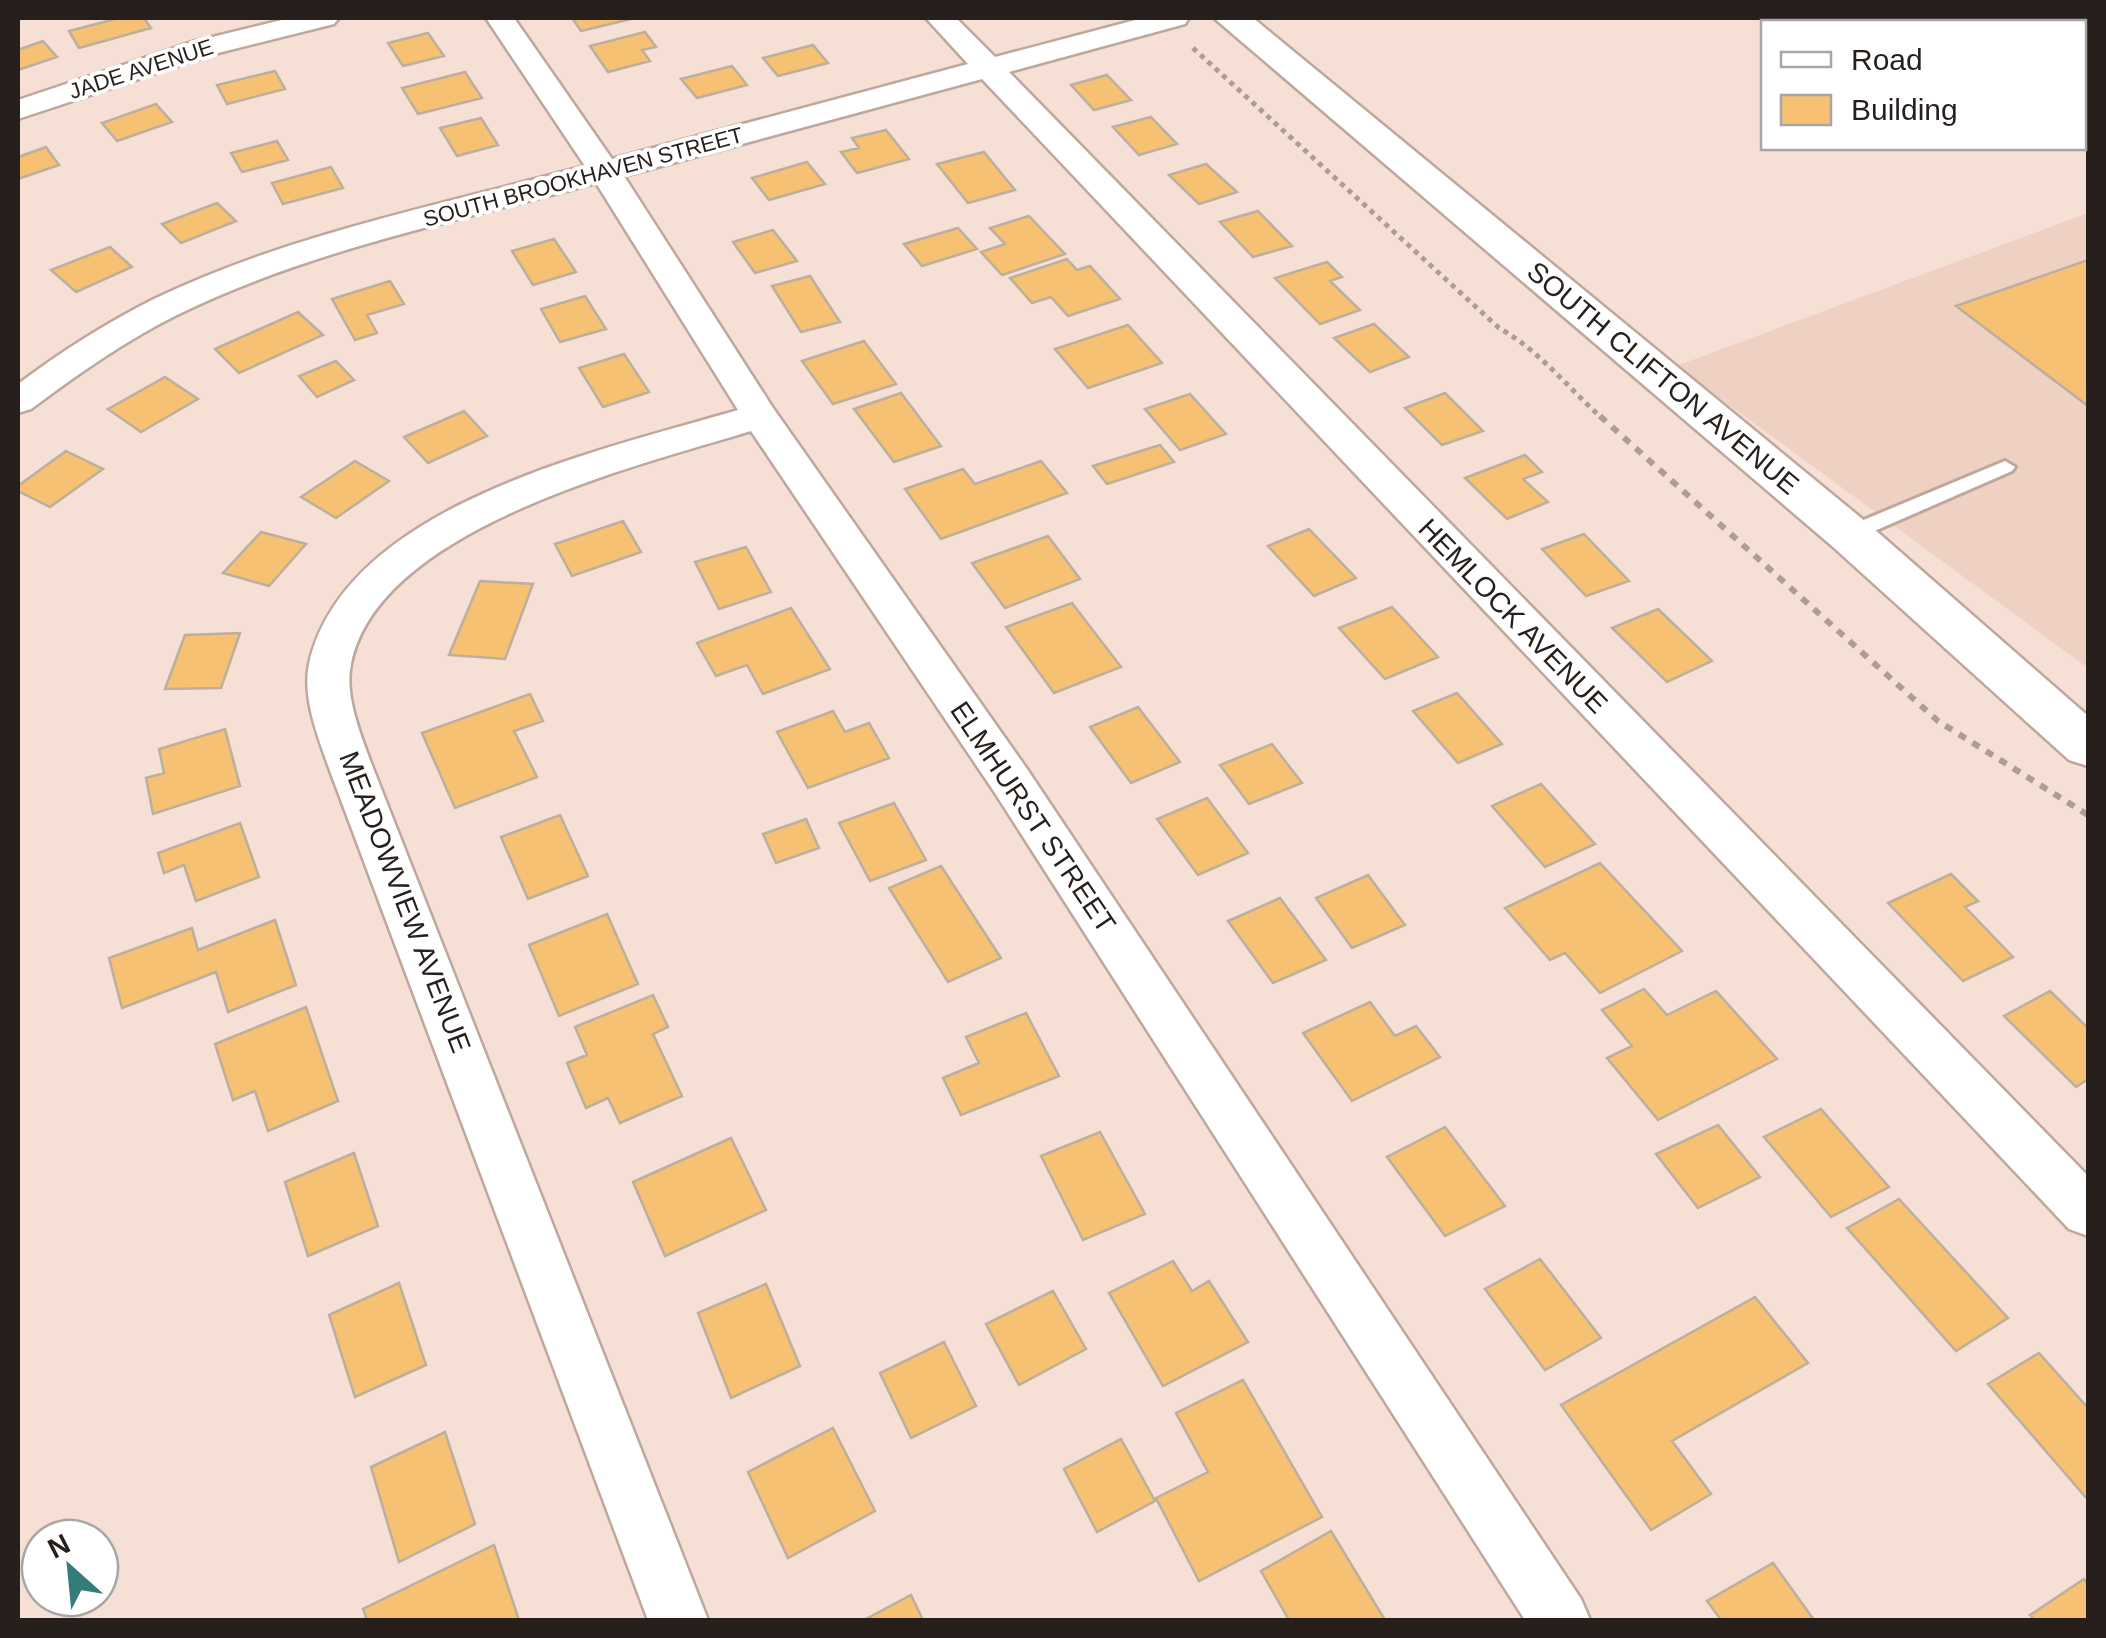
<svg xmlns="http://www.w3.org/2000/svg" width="2106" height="1638" font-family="Helvetica,sans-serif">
  <rect width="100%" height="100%" fill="#f6dfd5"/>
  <path fill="#efd1c4" d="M2088 213V668L1676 366Z"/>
  <path fill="#f6c173" stroke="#bcaf9d" stroke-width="2.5" d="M119 18H144L151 28 79 48 69 31Z
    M572 18H635L581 31Z
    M645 32 656 47 642 50 650 61 608 72 590 46Z
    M428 33 444 56 403 66 388 43Z
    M43 41 57 57 18 70V50Z
    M813 45 828 63 778 76 763 58Z
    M732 66 747 85 697 98 681 79Z
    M275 71 285 89 227 104 217 85Z
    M465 72 482 98 418 114 402 88Z
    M1107 75 1131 100 1094 110 1071 85Z
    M156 104 172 122 117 141 102 123Z
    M1151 117 1177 144 1139 155 1113 127Z
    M481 118 498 145 457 156 440 128Z
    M886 130 909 159 857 173 841 152 859 148 852 138Z
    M277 141 288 160 242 172 231 153Z
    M46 147 59 165 18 179V157Z
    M984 152 1015 190 968 203 937 164Z
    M807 162 825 184 769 200 752 178Z
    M1206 164 1237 192 1199 204 1169 175Z
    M331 167 343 188 283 204 272 183Z
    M217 203 236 221 181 243 162 224Z
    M1258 211 1292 246 1253 257 1220 222Z
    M1029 216 1065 254 1002 275 981 252 1005 244 990 228Z
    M958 228 977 249 922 266 904 244Z
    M773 230 797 261 755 273 733 242Z
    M554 239 576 272 533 285 512 251Z
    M110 247 132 267 76 292 51 270Z
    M1067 259 1077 270 1090 266 1120 299 1068 316 1051 297 1032 303 1010 278Z
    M2088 260V406L1956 306Z
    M1327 262 1342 277 1330 281 1360 310 1320 324 1275 278Z
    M810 276 840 322 801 332 772 286Z
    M390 281 404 304 367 315 377 333 355 340 332 299Z
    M585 296 606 329 560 342 541 309Z
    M298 312 323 335 239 373 215 349Z
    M1374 324 1409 357 1370 372 1334 338Z
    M1128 325 1162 363 1088 388 1055 349Z
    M864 341 896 384 833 404 802 361Z
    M624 354 649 392 603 407 579 368Z
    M336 361 354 380 317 397 299 376Z
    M165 377 198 399 141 432 108 409Z
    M901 393 941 446 894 462 854 409Z
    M1445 393 1483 431 1442 445 1405 408Z
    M1190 394 1226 434 1180 450 1145 409Z
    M464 411 487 436 428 463 404 437Z
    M1160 445 1174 462 1107 484 1093 466Z
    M66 451 103 469 50 507 18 491V486Z
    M1525 455 1542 472 1523 479 1548 502 1507 519 1465 478Z
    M355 461 389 481 336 518 301 497Z
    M1041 461 1067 493 941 539 905 489 963 469 975 484Z
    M623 521 641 552 572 576 555 544Z
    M1309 529 1356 578 1314 596 1268 546Z
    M261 532 306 544 269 586 223 573Z
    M1584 534 1629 581 1586 596 1542 549Z
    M1048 536 1080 579 1005 608 972 563Z
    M746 547 771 592 719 609 695 562Z
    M480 581 533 584 505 659 449 655Z
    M1072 603 1121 667 1054 693 1006 627Z
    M1392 607 1438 657 1385 679 1339 628Z
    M791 608 830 669 763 694 747 665 716 676 697 643Z
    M1658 609 1712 661 1667 682 1612 628Z
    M240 633 221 688 165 689 185 635Z
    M1457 693 1502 744 1458 763 1413 711Z
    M530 694 543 721 514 731 537 777 455 808 422 733Z
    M1138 707 1180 762 1131 783 1090 727Z
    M833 711 845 732 869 723 889 758 808 788 777 732Z
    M225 729 240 786 153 814 146 778 164 773 159 749Z
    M1272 744 1302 783 1249 804 1220 765Z
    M1541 784 1595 844 1545 867 1492 806Z
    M1207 798 1248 853 1198 875 1157 819Z
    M894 803 926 860 870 881 839 823Z
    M560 815 588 876 528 899 501 837Z
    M806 819 819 848 776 863 763 834Z
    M240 823 259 877 196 901 184 865 164 873 158 853Z
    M1600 863 1682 951 1600 993 1565 953 1550 960 1505 908Z
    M941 866 1001 958 948 982 889 888Z
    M1951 874 1978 901 1965 907 2013 957 1963 981 1888 903Z
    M1368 875 1405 925 1352 948 1316 898Z
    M1280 898 1326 960 1273 983 1228 921Z
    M607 914 638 984 559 1016 529 945Z
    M275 920 296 985 228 1012 216 972 122 1008 109 958 192 928 198 950Z
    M1644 989 1667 1015 1716 991 1777 1059 1658 1120 1607 1058 1632 1046 1602 1010Z
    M2050 991 2088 1028V1079L2076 1087 2004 1016Z
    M653 995 668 1027 653 1034 682 1096 620 1123 608 1098 586 1108 567 1063 587 1055 575 1027Z
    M1370 1002 1395 1036 1416 1026 1440 1057 1352 1101 1303 1033Z
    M306 1007 338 1101 268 1131 255 1091 233 1100 215 1044Z
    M1026 1013 1059 1076 961 1115 943 1078 979 1063 966 1037Z
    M1821 1109 1889 1187 1831 1217 1764 1137Z
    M1718 1125 1760 1177 1698 1208 1656 1154Z
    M1445 1127 1505 1206 1445 1236 1387 1157Z
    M1100 1132 1145 1214 1083 1240 1041 1156Z
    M731 1138 766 1210 665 1256 633 1182Z
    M354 1153 378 1226 308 1256 285 1182Z
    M1899 1199 2008 1318 1956 1351 1847 1228Z
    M1540 1259 1601 1338 1545 1370 1485 1289Z
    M1173 1261 1192 1291 1209 1281 1248 1342 1163 1386 1109 1293Z
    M399 1283 426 1365 355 1397 329 1315Z
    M766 1284 800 1366 731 1398 698 1313Z
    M1053 1291 1086 1349 1019 1385 986 1324Z
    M1755 1297 1808 1363 1672 1441 1711 1494 1651 1530 1561 1405Z
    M944 1342 976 1406 911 1438 880 1373Z
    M2039 1353 2088 1408V1500L1988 1384Z
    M1243 1380 1322 1517 1199 1581 1156 1498 1208 1472 1176 1413Z
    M833 1428 875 1511 788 1558 748 1472Z
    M445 1432 475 1524 399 1562 371 1467Z
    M1121 1439 1155 1501 1097 1532 1064 1469Z
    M1331 1531 1385 1620H1289L1261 1571Z
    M494 1545 519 1620H367L363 1609Z
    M1773 1563 1814 1620H1721L1707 1601Z
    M2084 1579 2088 1585V1620H2035L2030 1615Z
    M911 1595 923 1620H864Z"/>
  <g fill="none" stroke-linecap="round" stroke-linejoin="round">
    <g stroke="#bea89e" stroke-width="6">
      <path id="lane" d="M2005 461 2015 467 2012 471 1856 539 1849 541 1839 534 1842 529Z"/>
    </g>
    <g stroke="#bea89e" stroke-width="5">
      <path id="street" d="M290 18H339L334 24 214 54 18 119V100L192 42Z
        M486 18H514L612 159 968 64 926 18H956L995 57 1143 18H1189L1185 24 1009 72 2088 1176V1236L2069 1229 982 79 624 176 773 408 1027 769 1581 1599 1590 1620H1525L995 793 751 431C637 466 378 528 351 664 344 697 362 738 373 768L708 1620H648L329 768C318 737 302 697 309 664 345 504 603 450 738 410L596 183C456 221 310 250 179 314 126 340 78 374 31 409L18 413V384C61 352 106 323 154 299 289 234 441 205 585 166Z"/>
    </g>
    <g stroke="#bea89e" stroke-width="5">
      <path id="secondary" d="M1214 18H1253L1866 522 2088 716V766L2069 760 1832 546Z"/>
    </g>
    <path stroke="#ae9c95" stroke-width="5" stroke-dasharray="5 5" stroke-linecap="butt" d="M1193 48 1499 328C1540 351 1567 387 1603 419"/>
    <path stroke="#ae9c95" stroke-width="6" stroke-dasharray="8 8" stroke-linecap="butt" d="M1600 416 1938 721 2088 815"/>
    <use href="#lane" fill="#fff" fill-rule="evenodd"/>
    <use href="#street" fill="#fff" fill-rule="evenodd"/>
    <use href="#secondary" fill="#fff" fill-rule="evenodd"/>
  </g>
  <g text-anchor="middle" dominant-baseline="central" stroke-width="8" stroke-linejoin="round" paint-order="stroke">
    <g font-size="22" fill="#271f1b" stroke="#fff">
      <text transform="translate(141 69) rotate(-18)">JADE AVENUE</text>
      <text transform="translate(583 177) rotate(-15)">SOUTH BROOKHAVEN STREET</text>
    </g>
    <g font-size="28" fill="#271f1b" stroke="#fff">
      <text transform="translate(1663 378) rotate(40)">SOUTH CLIFTON AVENUE</text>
      <text transform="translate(1513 616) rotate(46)">HEMLOCK AVENUE</text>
      <text transform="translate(1033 817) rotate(56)">ELMHURST STREET</text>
      <text transform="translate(405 902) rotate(69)">MEADOWVIEW AVENUE</text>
    </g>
  </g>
  <rect width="2106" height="1638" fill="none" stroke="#271f1b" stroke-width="40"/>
  <rect x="1761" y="20" width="325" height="130" fill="#ffffff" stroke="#a9a5a4" stroke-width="2.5"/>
  <rect x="1781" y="52" width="50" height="15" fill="#ffffff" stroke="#a9a5a4" stroke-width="2.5"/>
  <text x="1851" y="70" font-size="30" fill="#271f1b">Road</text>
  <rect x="1781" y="95" width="50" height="30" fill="#f6c173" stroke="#a9a5a4" stroke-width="2.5"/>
  <text x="1851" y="120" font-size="30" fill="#271f1b">Building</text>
  <g transform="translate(70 1568) rotate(333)"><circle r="48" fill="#ffffff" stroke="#a9a5a4" stroke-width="2.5"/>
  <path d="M0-8L18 38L0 25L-18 38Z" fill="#337c7a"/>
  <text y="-15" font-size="28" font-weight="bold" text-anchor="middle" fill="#271f1b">N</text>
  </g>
</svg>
